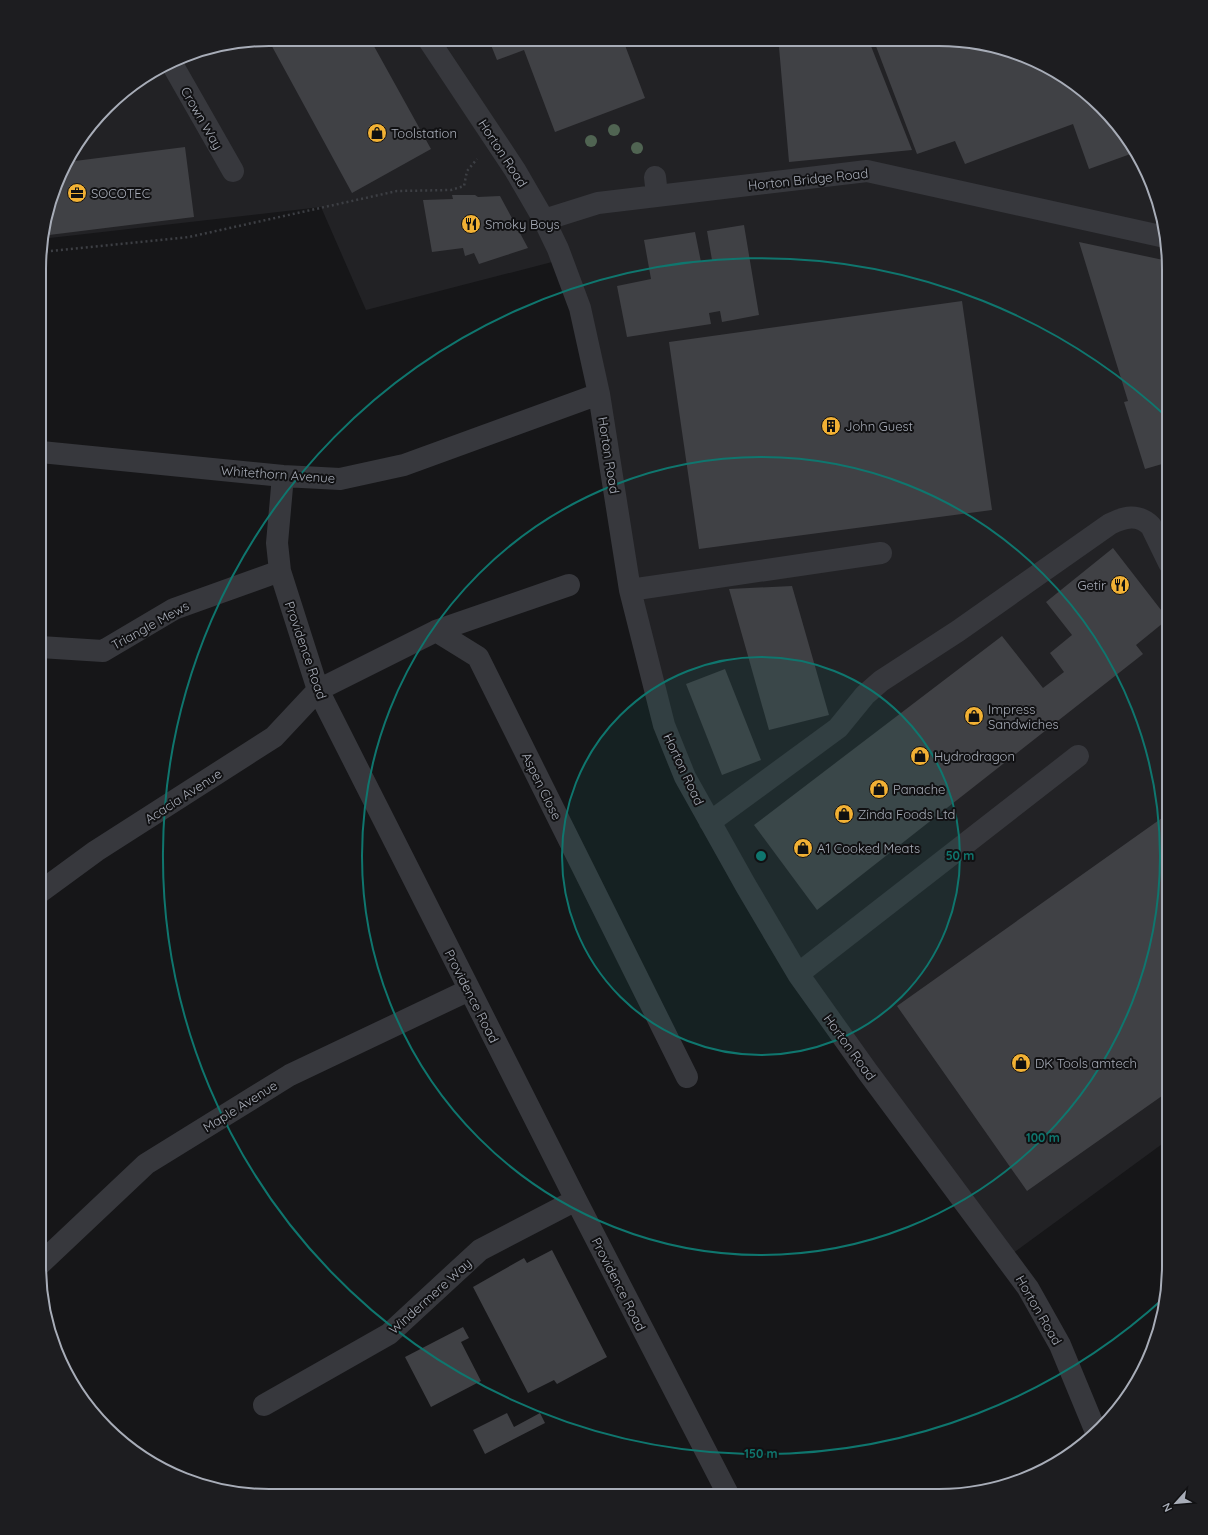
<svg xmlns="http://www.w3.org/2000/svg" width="1208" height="1535" font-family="Quicksand,sans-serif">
  <rect width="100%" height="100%" fill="#161618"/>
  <path fill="#222225" d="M269 39H431L556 261 366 310 321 207 41 239 70 154 118 96 195 51Z
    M432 39 969 41 1027 56 1067 78 1112 117 1138 154 1161 209 1169 269V1139L1009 1256 797 960 706 805 672 724 638 577 587 305Z"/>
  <path fill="#404145" d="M268 39H370L431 149 352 193Z
    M489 40H623L645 98 555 132 524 50 497 60Z
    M799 41H869L912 150 789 162 779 47Z
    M874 41H969L1027 56 1067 78 1112 117 1136 152 1089 169 1073 124 965 164 955 141 917 154Z
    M185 147 194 217 49 235 47 220 67 162Z
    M452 195H475L478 197 500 196 528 248 479 264 474 253 465 256 463 248 432 252 423 200 453 199Z
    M744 225 759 315 722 322 720 311 709 313 711 324 627 337 617 286 651 279 644 240 695 232 701 262 712 260 707 231Z
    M1079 242 1168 261 1169 462 1145 469 1124 402 1128 401Z
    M962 301 992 510 699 549 669 342Z
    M1113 548 1168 619 1136 645 1143 654 817 910 754 825 1002 636 1043 688 1064 672 1050 653 1072 635 1046 602Z
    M792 586 829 715 769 730 729 589Z
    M725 669 761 760 722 775 686 684Z
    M1169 813V1091L1027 1191 897 1006Z
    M552 1250 607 1357 557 1384 554 1380 528 1393 473 1287 524 1258 527 1263Z
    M463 1327 469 1338 461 1342 481 1381 431 1407 405 1357Z
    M507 1413 514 1427 540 1413 545 1423 485 1454 473 1430Z"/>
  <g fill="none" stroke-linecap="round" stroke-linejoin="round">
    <path stroke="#3d3f44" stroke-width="2.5" stroke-dasharray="2 3" stroke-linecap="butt" d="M41 252 189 237 397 191 451 190 464 186 467 171 477 159"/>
    <path stroke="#37383d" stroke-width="22" d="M428 39 515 170 544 220 558 249 580 308 599 394 630 590 664 725 685 777 746 886 798 974 867 1071 1028 1288 1060 1345 1096 1432
      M172 64 233 171
      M655 177 657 195
      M544 220 598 203 867 171 1165 237
      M41 452 283 476 340 479 404 465 599 394
      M283 476 277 543 280 571 318 690 576 1200 729 1496
      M630 590 881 553
      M436 631 569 585
      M40 647 103 651 174 609 280 571
      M710 822 838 728 865 695 881 681 958 631 1110 524C1124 517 1138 513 1151 526L1169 563
      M40 892 96 851 274 737 318 690 436 631 478 657 687 1077
      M798 974 1078 756
      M39 1265 146 1164 290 1075 469 990
      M264 1405 389 1334 480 1250 576 1200"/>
  </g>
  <g fill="#506452">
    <circle cx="614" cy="130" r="6"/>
    <circle cx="591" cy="141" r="6"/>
    <circle cx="637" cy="148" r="6"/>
  </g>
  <circle cx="761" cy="856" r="199" fill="#0f766e" fill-opacity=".12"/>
  <g fill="none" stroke="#0f766e" stroke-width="2">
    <circle cx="761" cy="856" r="199"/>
    <circle cx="761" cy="856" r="399"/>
    <path d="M1165 1297A598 598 0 1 1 1169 419"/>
  </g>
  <defs>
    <g id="shop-disc" transform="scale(1)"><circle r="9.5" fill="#f2b134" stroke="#111113"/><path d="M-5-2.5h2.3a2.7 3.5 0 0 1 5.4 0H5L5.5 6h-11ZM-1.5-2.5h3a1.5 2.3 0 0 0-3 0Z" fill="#111"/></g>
    <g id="office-disc" transform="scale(1)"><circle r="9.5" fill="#f2b134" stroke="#111113"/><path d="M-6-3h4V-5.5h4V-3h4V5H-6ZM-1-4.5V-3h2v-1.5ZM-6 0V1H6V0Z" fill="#111"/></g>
    <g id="restaurant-disc" transform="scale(1)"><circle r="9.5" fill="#f2b134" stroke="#111113"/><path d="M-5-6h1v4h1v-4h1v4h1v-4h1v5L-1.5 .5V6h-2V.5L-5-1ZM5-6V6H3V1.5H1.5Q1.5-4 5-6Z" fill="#111"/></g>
    <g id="building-disc" transform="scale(1)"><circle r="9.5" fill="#f2b134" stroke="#111113"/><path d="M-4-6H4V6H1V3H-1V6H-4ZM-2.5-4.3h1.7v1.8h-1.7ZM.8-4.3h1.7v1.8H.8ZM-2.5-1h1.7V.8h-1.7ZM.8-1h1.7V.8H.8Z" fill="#111"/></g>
  </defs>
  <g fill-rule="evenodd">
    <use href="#shop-disc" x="377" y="133"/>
    <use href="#office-disc" x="77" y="193"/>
    <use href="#restaurant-disc" x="471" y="224"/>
    <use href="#building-disc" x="831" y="426"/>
    <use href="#restaurant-disc" x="1120" y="585"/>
    <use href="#shop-disc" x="974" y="716"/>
    <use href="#shop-disc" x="920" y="756"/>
    <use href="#shop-disc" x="879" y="789"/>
    <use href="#shop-disc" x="844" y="814"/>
    <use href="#shop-disc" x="803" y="848"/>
    <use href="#shop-disc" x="1021" y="1063"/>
  </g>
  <g text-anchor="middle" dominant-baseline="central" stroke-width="4" stroke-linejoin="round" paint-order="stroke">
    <g font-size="13" fill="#a8adb8" stroke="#111113">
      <text transform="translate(202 118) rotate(60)">Crown Way</text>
      <text transform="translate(503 153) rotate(57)">Horton Road</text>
      <text transform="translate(808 179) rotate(-6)">Horton Bridge Road</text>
      <text transform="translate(609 455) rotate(81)">Horton Road</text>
      <text transform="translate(278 474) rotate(4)">Whitethorn Avenue</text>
      <text transform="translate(150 625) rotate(-29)">Triangle Mews</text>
      <text transform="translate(306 650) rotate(71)">Providence Road</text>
      <text transform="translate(684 769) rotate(65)">Horton Road</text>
      <text transform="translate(542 786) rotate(64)">Aspen Close</text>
      <text transform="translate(183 796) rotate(-33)">Acacia Avenue</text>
      <text transform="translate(472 996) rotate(63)">Providence Road</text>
      <text transform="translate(850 1047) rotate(54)">Horton Road</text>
      <text transform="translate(240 1106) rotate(-32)">Maple Avenue</text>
      <text transform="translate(619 1284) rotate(63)">Providence Road</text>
      <text transform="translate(430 1296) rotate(-42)">Windermere Way</text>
      <text transform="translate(1039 1310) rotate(60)">Horton Road</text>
    </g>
    <g font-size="13" fill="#a8adb8" stroke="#111113" text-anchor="start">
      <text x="391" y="133">Toolstation</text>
      <text x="91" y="193">SOCOTEC</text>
      <text x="485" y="224">Smoky Boys</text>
      <text x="845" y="426">John Guest</text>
      <text x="1106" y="585" text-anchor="end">Getir</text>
      <text x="988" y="709">Impress<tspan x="988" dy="15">Sandwiches</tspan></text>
      <text x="934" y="756">Hydrodragon</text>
      <text x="893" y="789">Panache</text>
      <text x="858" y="814">Zinda Foods Ltd</text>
      <text x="817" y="848">A1 Cooked Meats</text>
      <text x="1035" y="1063">DK Tools amtech</text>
    </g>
  </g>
  <path d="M0 0H1208V1535H0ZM269 46H939A223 223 0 0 1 1162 269V1266A223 223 0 0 1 939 1489H269A223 223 0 0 1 46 1266V269A223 223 0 0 1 269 46Z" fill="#1d1d20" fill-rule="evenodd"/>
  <path fill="none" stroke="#a8adb8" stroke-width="2" d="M269 46H939A223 223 0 0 1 1162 269V1266A223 223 0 0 1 939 1489H269A223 223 0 0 1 46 1266V269A223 223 0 0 1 269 46Z"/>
  <circle cx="761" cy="856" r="6" fill="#0f766e" stroke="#111113" stroke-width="2"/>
  <g font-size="12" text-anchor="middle" font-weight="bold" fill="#0f766e" stroke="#111113" stroke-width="4" stroke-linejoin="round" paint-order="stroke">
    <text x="960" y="860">50 m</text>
    <text x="1043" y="1142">100 m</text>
    <text x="761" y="1458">150 m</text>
  </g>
  <g transform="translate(1176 1503) rotate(243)" stroke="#111113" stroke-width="3" paint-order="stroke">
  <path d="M0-3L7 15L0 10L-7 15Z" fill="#a8adb8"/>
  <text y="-6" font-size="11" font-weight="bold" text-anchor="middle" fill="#a8adb8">N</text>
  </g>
</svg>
